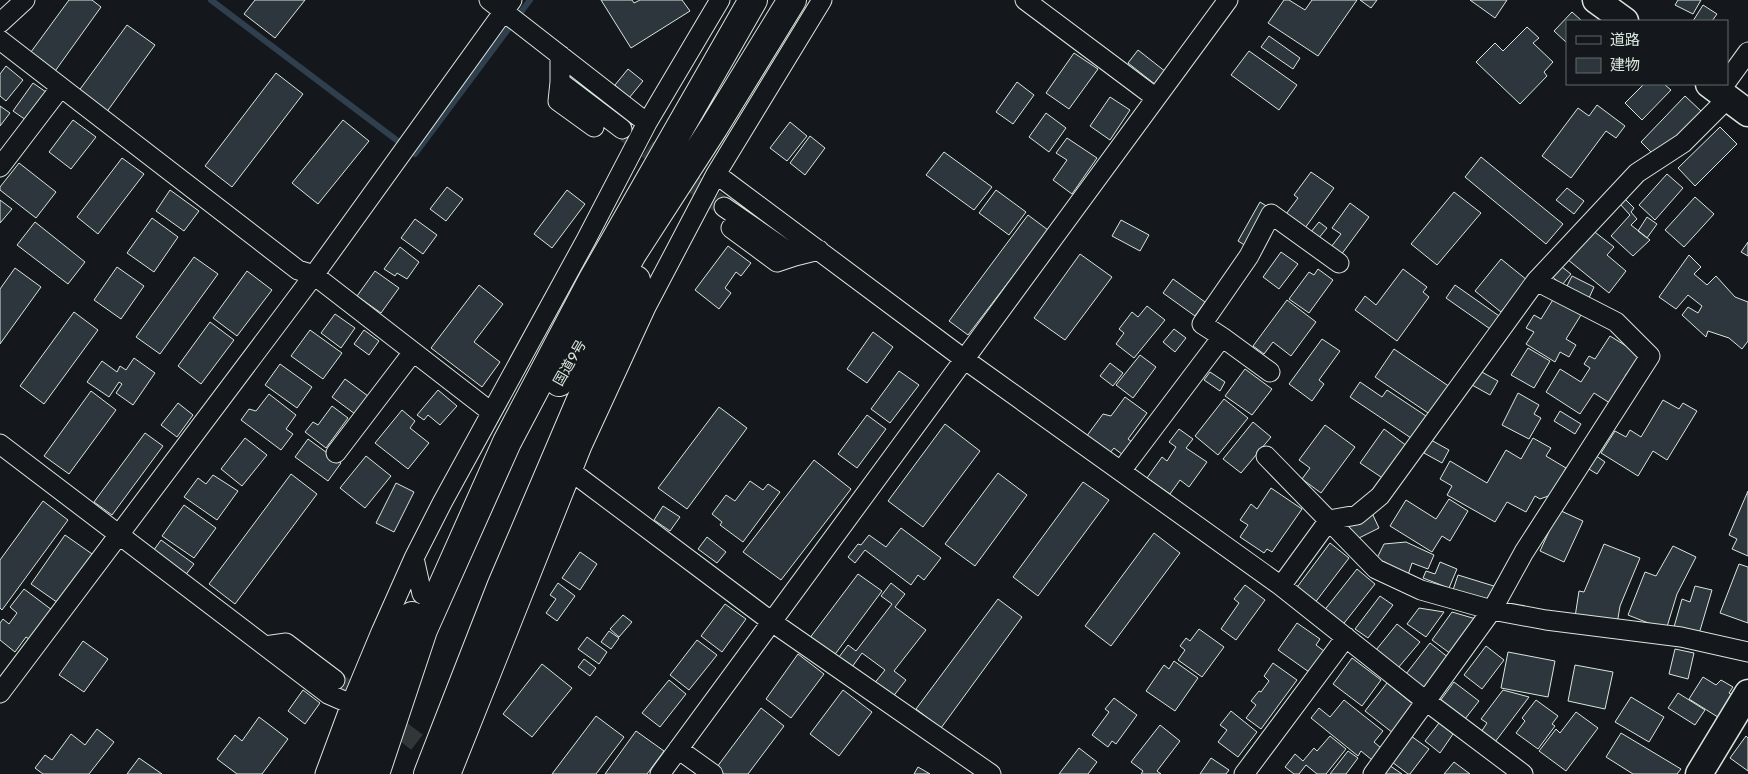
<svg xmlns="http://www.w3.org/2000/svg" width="1748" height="774" font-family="Rubik,'Noto Sans JP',sans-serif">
  <rect width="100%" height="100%" fill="#14181c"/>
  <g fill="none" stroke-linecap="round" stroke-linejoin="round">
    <path stroke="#2f3f4d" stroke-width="6" d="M211 0 415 154 530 0"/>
  </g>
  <path fill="#2c363c" stroke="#d8e6dc" d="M69 0H92L101 7 53 74 28 56Z
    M255 0H305L275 38 244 14Z
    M601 0H632L634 3 640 0H682L690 11 631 48Z
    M1284 0H1289L1305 10 1312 0H1357L1318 56 1268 23Z
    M1360 0H1377L1371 8Z
    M1470 0H1507L1495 18Z
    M1678 0H1701L1693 14 1675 5Z
    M1703 5 1717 14 1712 21H1693Z
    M1572 12 1582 21H1567V43L1554 31Z
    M127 25 155 45 106 113 78 92Z
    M1527 27 1539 38 1533 43 1553 62 1544 72 1547 76 1520 104 1476 62 1495 43 1503 51Z
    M1269 36 1300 58 1293 69 1261 47Z
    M1138 50 1166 72 1156 85 1128 63Z
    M1249 51 1297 85 1279 110 1231 75Z
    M1074 53 1098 69 1069 109 1046 93Z
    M6 66 23 80 6 101 0 96V74Z
    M628 69 643 81 629 98 615 85Z
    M276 73 303 94 232 187 205 166Z
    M1017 82 1034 95 1013 124 996 112Z
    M33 83 46 92 26 120 13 111Z
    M1644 84H1664L1671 90 1642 120 1625 103Z
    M1685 96 1701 111 1656 157 1641 142Z
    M1110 97 1130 110 1110 140 1090 126Z
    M1597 105 1625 126 1616 138 1606 131 1571 178 1542 156 1578 108 1589 116Z
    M0 106 10 113 0 126Z
    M1046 113 1066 128 1049 152 1029 137Z
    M73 120 96 137 71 169 49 152Z
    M343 120 369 141 318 204 292 183Z
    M790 122 807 136 787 161 770 148Z
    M1720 127 1737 144 1695 186 1678 168Z
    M810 136 825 148 805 175 790 163Z
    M1067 138 1097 158 1072 194 1053 180 1067 160 1056 153Z
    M944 152 992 187 974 210 926 175Z
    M1481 157 1563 224 1546 244 1465 177Z
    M122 158 144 174 98 234 77 217Z
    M19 163 56 192 36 218 0 190V187Z
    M1311 172 1334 188 1305 228 1286 214 1298 198 1294 195Z
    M1667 174 1683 188 1655 220 1639 205Z
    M447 187 463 199 446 221 430 209Z
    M1567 188 1584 201 1574 214 1556 200Z
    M170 190 199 211 184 231 156 211Z
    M567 190 585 204 552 248 534 234Z
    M996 190 1026 212 1009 235 979 213Z
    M1454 192 1481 213 1437 265 1411 244Z
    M1695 197 1714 214 1684 247 1665 230Z
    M1625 199 1634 208 1631 212 1637 219 1631 225 1650 240 1633 256 1611 236 1630 215 1620 204Z
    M0 200 12 209 0 223Z
    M1260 202 1268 207 1246 246 1238 241Z
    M1350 203 1369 217 1341 255 1331 247 1341 234 1332 228Z
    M1028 215 1048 230 968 335 949 321Z
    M1647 217 1657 224 1647 238 1638 231Z
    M152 218 178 237 154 272 127 253Z
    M415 219 437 235 423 254 401 238Z
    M1121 220 1149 235 1140 251 1112 236Z
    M35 222 85 262 68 284 17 245Z
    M1319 222 1327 228 1318 239 1310 233Z
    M1591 229 1614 247 1607 255 1626 271 1609 293 1567 259Z
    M1748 242V256L1741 252Z
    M728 246 751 263 741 276 736 272 725 288 731 293 719 309 695 290Z
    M400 247 419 262 407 279 397 273 395 276 384 269Z
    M1281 252 1298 264 1279 289 1263 277Z
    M1080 254 1112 277 1065 340 1034 318Z
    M1689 255 1701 267 1694 274 1707 285 1716 276 1735 297 1748 302V341L1742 349 1729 338 1708 331 1706 337 1682 315 1688 307 1698 313 1702 306 1688 295 1676 309 1659 297Z
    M194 257 218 274 160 354 136 337Z
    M1501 259 1527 280 1501 312 1475 291Z
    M1557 263 1571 274 1562 285 1549 274Z
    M117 267 144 286 121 319 94 300Z
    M15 268 41 287 0 344V289Z
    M1318 269 1333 280 1309 313 1289 299 1309 272 1314 275Z
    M1403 269 1427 287 1423 292 1429 297 1397 341 1355 310 1365 296 1376 305Z
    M247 271 272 290 237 336 213 318Z
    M375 271 399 288 381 313 357 296Z
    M1572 276 1594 287 1589 298 1567 286Z
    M1173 279 1205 302 1195 316 1163 293Z
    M479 285 503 304 474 342 500 362 482 387 431 348Z
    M1455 285 1502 318 1493 331 1446 298Z
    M1554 298 1581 315 1566 339 1576 345 1569 357 1560 352 1555 362 1526 344 1534 332 1526 328 1534 315 1541 319Z
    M1287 300 1316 322 1291 356 1273 342 1264 354 1253 346Z
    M1147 306 1165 320 1134 358 1116 344 1124 333 1119 329 1132 312 1138 317Z
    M74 312 98 330 44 404 20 386Z
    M335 314 355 328 341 348 321 333Z
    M210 322 234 340 201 384 178 366Z
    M1174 329 1186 338 1175 352 1163 342Z
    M310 330 342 353 323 379 291 356Z
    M364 330 379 341 369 355 354 344Z
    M873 332 893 347 867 383 847 369Z
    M1610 336 1644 357 1631 368 1625 376 1630 378 1613 405 1594 393 1580 414 1546 392 1560 369 1581 382 1590 368 1584 364 1589 356 1595 359Z
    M1322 339 1340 351 1319 380 1324 384 1312 401 1289 384Z
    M1528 348 1550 361 1534 388 1511 375Z
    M1394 349 1450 387 1431 415 1375 377Z
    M1140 355 1156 367 1133 398 1116 385Z
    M134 358 155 373 133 405 116 393 122 384 119 382 109 397 87 382 102 361 117 372 120 366 126 370Z
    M1110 363 1123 373 1113 386 1100 376Z
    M280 364 312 387 297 408 265 385Z
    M1245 369 1272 389 1252 415 1225 396Z
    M899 371 919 385 890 423 871 409Z
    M1480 371 1498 381 1490 395 1472 385Z
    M1210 372 1225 382 1220 391 1204 380Z
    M345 379 368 396 355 414 332 397Z
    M1360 382 1382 397 1387 390 1426 416 1411 438 1350 397Z
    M438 390 457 406 440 425 428 415 424 420 417 415Z
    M91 391 116 410 69 474 44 456Z
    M1518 393 1539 405 1534 414 1541 418 1529 439 1502 425Z
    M269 394 296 415 286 429 293 434 281 450 241 420 249 409 256 411Z
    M1125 397 1147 413 1128 439 1132 442 1123 455 1114 448 1109 454 1086 437 1103 414 1111 416Z
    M1224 399 1248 418 1218 455 1195 436Z
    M1663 400 1679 409 1683 403 1697 411 1667 460 1653 451 1638 476 1601 453 1615 431 1626 437 1630 430 1641 437Z
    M178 403 193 415 177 437 161 425Z
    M332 406 348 418 326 448 305 432 313 422 318 425Z
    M719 407 747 428 687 509 658 488Z
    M402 410 415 421 410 428 429 443 408 469 375 443Z
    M1560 411 1581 424 1575 434 1554 421Z
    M867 415 886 429 857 468 838 454Z
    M1253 422 1271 437 1241 473 1223 459Z
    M945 424 980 451 923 527 888 501Z
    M1325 425 1355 447 1321 493 1302 479 1310 468 1299 460Z
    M1179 429 1193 439 1186 448 1207 462 1189 487 1180 480 1170 494 1147 478 1162 457 1167 461 1176 447 1169 442Z
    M1384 429 1407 446 1384 479 1360 463Z
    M145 433 163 446 112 515 94 502Z
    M245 438 267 455 242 486 221 469Z
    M1533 438 1551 448 1546 456 1566 468 1551 495 1540 499 1535 496 1526 512 1507 502 1495 522 1447 495 1452 486 1440 479 1450 461 1487 483 1506 450 1521 459Z
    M308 439 341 463 328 481 295 457Z
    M1431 440 1449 450 1442 463 1424 453Z
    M1592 453 1605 462 1597 474 1584 466Z
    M366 456 391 476 365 508 340 488Z
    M814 460 851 489 781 580 743 552Z
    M998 473 1027 495 975 566 945 544Z
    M291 474 317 494 235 604 209 584Z
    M213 475 238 491 217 520 184 497 198 478 206 484Z
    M750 481 763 490 768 484 780 492 743 542 720 525 722 522 712 514 726 495 735 501Z
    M1083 482 1109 500 1038 596 1013 577Z
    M396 483 414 492 394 532 376 523Z
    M1271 488 1302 509 1272 552 1267 549 1264 553 1240 537 1248 525 1240 520 1251 504 1257 509Z
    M1748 491V556L1732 549 1737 539 1729 535Z
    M1449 499 1468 511 1450 541 1442 536 1432 552 1390 526 1406 500 1436 519Z
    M43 501 68 520 2 610 0 608V560Z
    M184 505 216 528 194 558 162 536Z
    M663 506 680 517 670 531 654 520Z
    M1559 510 1583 521 1564 562 1540 551Z
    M1372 513 1379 528 1355 540 1347 525Z
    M901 528 941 558 924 580 918 575 911 585 865 550 855 563 848 557 858 544 861 545 869 535 886 547Z
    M1154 533 1180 553 1111 646 1085 626Z
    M65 535 95 556 61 605 31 584Z
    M707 537 726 552 717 563 698 549Z
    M161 540 194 564 184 577 151 554Z
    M1406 542 1434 555 1428 569 1412 563 1408 575 1377 558 1384 544Z
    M1330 543 1349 558 1314 604 1295 590Z
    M1604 544 1640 558 1620 606 1617 624 1575 617 1579 591 1584 592Z
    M1673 546 1696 557 1677 594 1666 630 1628 615 1645 572 1656 576Z
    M580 552 597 564 580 590 562 578Z
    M1440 562 1457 569 1449 588 1423 578 1426 571 1435 574Z
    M1739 564 1748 567V623L1720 613Z
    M1357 569 1375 584 1341 627 1323 612Z
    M858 574 882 591 833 657 809 639Z
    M1458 575 1497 587 1493 602 1453 590Z
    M558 583 575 596 557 621 546 613 556 599 550 595Z
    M891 583 905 594 895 607 926 630 894 671 906 680 892 698 873 685 885 670 862 653 852 667 839 657 848 645 856 651 892 604 881 596Z
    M1245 585 1265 600 1236 640 1221 629 1239 603 1234 599Z
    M1695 586 1712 590 1699 634 1674 627 1682 599 1690 602Z
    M24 589 52 610 29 639 26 637 15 652 0 640V623L3 619 9 624 17 613 10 607Z
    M1380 596 1393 605 1368 638 1355 629Z
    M998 599 1022 617 941 728 916 709Z
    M725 604 746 619 722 652 701 636Z
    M1419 608 1444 612 1426 637 1407 624Z
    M1452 612 1476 619 1451 654 1432 640Z
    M623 615 632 622 619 637 610 629Z
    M1297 623 1320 639 1316 645 1324 651 1309 672 1278 650Z
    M1397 624 1420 642 1398 668 1376 650Z
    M1199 629 1224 647 1202 677 1178 660 1185 650 1180 646 1186 638 1190 641Z
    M609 631 619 638 611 649 601 642Z
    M587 637 607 652 599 664 578 649Z
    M697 640 717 655 689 690 670 675Z
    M83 641 108 659 84 692 59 675Z
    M1430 643 1449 658 1426 689 1406 674Z
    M1486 646 1504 660 1482 689 1464 675Z
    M1675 649 1694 653 1688 679 1669 674Z
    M1508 652 1555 661 1548 697 1501 688Z
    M798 654 824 674 791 718 766 699Z
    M1352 658 1381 680 1362 706 1333 684Z
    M584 659 596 668 590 676 578 667Z
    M1174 661 1198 678 1175 711 1146 691 1164 665 1169 669Z
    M1273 663 1297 680 1261 729 1246 718 1256 705 1251 701 1259 691 1261 692 1269 681 1264 676Z
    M542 664 572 688 532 737 503 714Z
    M1575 665 1613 672 1605 709 1568 701Z
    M1703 677 1716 685 1721 680 1733 687 1729 693 1735 697 1721 719 1689 699Z
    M669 680 686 694 660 727 642 713Z
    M1454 682 1479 701 1465 719 1440 701Z
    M1387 683 1414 705 1393 733 1365 711Z
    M303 690 320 703 305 724 288 711Z
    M843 690 872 712 839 756 810 734Z
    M1503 690 1529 697 1495 742 1481 732 1487 723 1481 719Z
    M1678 693 1705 710 1695 725 1668 708Z
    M1631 697 1664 717 1649 742 1615 722Z
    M1114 698 1137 715 1116 744 1112 741 1108 747 1092 735 1109 712 1105 709Z
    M1344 700 1383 731 1374 742 1381 748 1372 760 1361 751 1358 756 1311 718 1319 708 1330 717Z
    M1536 700 1558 716 1552 724 1555 726 1538 749 1516 733 1525 721 1522 718Z
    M761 708 784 726 748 774H719L714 771Z
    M1231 711 1257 732 1238 757 1218 742 1227 730 1220 725Z
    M1576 712 1598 728 1566 771 1539 751 1556 729 1560 733Z
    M596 716 624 737 596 774H552Z
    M259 717 288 739 262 774H237L217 759 235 735 242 741Z
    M1439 723 1453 734 1440 753 1425 741Z
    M1160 725 1180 741 1157 771 1161 774H1141L1143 771 1131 762Z
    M97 729 114 742 89 774H43L35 768 45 755 52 760 71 734 85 745Z
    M636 731 664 751 647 774H605Z
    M1621 733 1681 769 1677 774H1633L1606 757Z
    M1330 736 1346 749 1326 774H1317L1306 765 1299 774H1294L1285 767 1295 754 1303 761 1314 748 1317 751Z
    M1411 736 1429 749 1410 774H1408L1392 762Z
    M1746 736 1748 738V771L1730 758Z
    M1079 748 1097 762 1088 774H1059Z
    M1348 751 1358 758 1346 774H1330Z
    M139 758 162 774H127Z
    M1211 758 1229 770 1226 774H1200Z
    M1454 762 1470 774H1444Z
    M1389 765 1402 774H1383Z
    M918 767 930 774H914Z"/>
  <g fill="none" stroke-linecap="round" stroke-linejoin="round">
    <path stroke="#313739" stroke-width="19" stroke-dasharray="19 9" stroke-linecap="butt" d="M625 132 724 207
      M335 680 443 762"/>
    <g stroke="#d8e6dc" stroke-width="21">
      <path id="street" d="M489 0 647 123
        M1025 0 1156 98
        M0 23 25 0
        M0 40 298 270 314 275 491 412
        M560 55V82L622 129
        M1727 81 1748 52
        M560 82 558 101 594 127
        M0 167 61 87
        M716 174 964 359 1281 586 1422 698 1523 774
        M724 207 795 256 819 250
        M731 228 777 262 795 256
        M1222 337 1202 324 1249 256 1271 214 1339 263
        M0 444 328 694 351 704
        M336 453 413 352
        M1266 456 1376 569 1421 590 1492 610 1546 620 1681 637 1748 652
        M1121 471 1222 337 1270 372
        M572 472 772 622 991 774
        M414 558 422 594
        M1281 586 1329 520 1357 515 1380 496 1536 281 1637 173 1683 143 1728 98
        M265 646 286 643 335 680
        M0 693 314 275 512 0
        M678 749 713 774
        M325 774 351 704 381 632 414 558 442 503 586 240 647 123 720 0
        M451 774 582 446 646 307 716 174 822 0
        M660 774 1228 0
        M1244 774 1346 637
        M1373 774 1492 610 1524 552 1650 356 1616 322 1536 281"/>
    </g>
    <g stroke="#d8e6dc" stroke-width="29">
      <path id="secondary" d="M1596 0 1625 21
        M1709 84 1748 113
        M1699 774 1748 693"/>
    </g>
    <g stroke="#d8e6dc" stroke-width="30">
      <path id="highway" d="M559 382 632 254 714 127 792 0
        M348 774 391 662 412 616
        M375 774 423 630 507 442 592 281 753 0
        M428 774 501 587 580 402 636 280"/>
    </g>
    <use href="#street" stroke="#14181c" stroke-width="19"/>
    <use href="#secondary" stroke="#14181c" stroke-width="26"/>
    <use href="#highway" stroke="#14181c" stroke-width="28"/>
  </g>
  <g text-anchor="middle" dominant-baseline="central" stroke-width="4" stroke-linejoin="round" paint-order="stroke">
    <g font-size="14" fill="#d8e6dc" stroke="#14181c">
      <text transform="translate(570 363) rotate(-60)">国道9号</text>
    </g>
  </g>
  <rect x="1566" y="20" width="162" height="65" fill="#14181c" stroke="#626a69"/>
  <rect x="1576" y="36" width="25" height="8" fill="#14181c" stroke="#626a69"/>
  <text x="1610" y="45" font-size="15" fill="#d8e6dc">道路</text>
  <rect x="1576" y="58" width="25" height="15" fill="#2c363c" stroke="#626a69"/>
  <text x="1610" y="70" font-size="15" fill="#d8e6dc">建物</text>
</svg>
